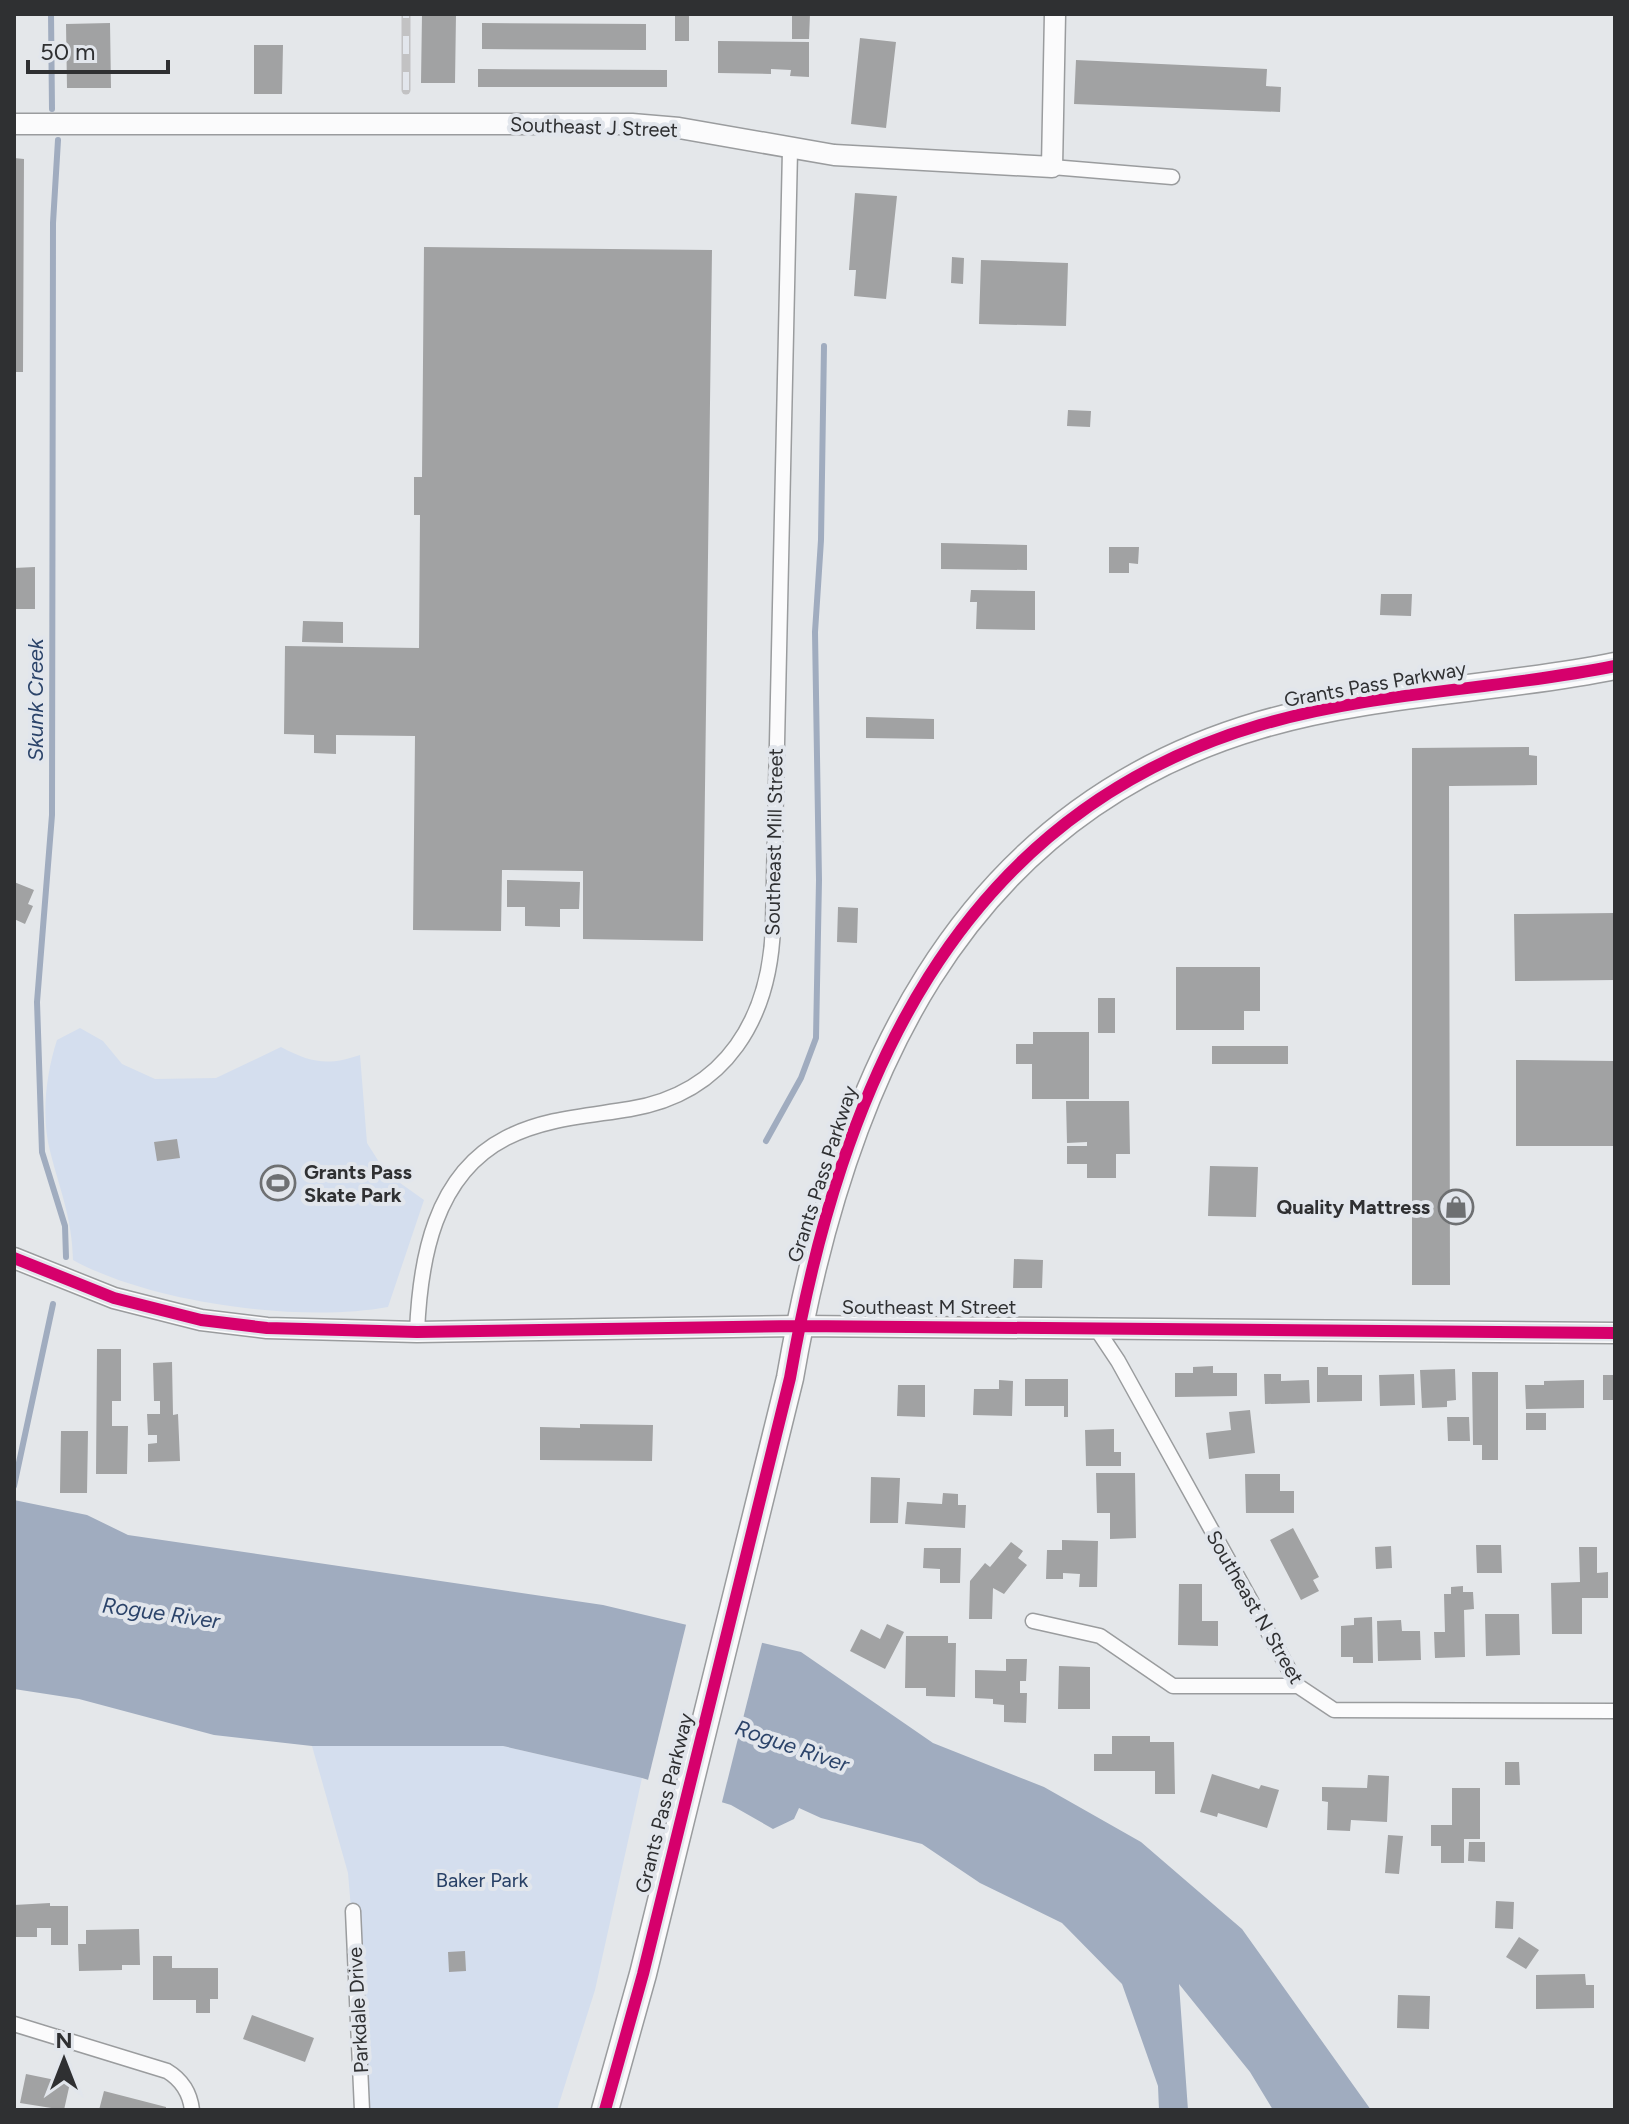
<svg xmlns="http://www.w3.org/2000/svg" width="1629" height="2124" font-family="Figtree,sans-serif">
  <rect width="100%" height="100%" fill="#e4e7ea"/>
  <path fill="#d4deee" d="M80 1028 103 1041 122 1064 155 1079 216 1078 281 1047C311 1063 328 1066 360 1055L367 1143 386 1173 424 1200 388 1307C301 1323 151 1303 73 1260 72 1217 60 1191 50 1151 41 1116 46 1074 57 1040Z
    M312 1746H503L642 1778 595 1990 557 2110H358L359 2004 348 1873Z"/>
  <path fill="#a0acbf" d="M14 1500 87 1515 128 1535 603 1605 801 1652 933 1743 1044 1787 1141 1842 1242 1929 1371 2110H1273L1250 2072 1179 1984 1188 2110H1159L1158 2086 1122 1984 1062 1923 980 1883 922 1844 821 1818 799 1808 794 1819 773 1829 731 1805 642 1778 503 1746H312L214 1735 79 1699 14 1689Z"/>
  <path fill="#e4e7ea" d="M687 1621 763 1639 721 1806 647 1784Z"/>
  <g fill="none" stroke-linecap="round" stroke-linejoin="round">
    <path stroke="#a0acbf" stroke-width="6" d="M51 14 52 109
      M58 140 53 223 52 815 37 1002 42 1152 65 1226 66 1257
      M766 1141 801 1078 816 1038 819 880 815 632 821 540 824 346
      M14 1486 53 1304"/>
  </g>
  <path fill="#a1a2a3" d="M422 14H456L455 83H421Z
    M675 14H689V41H675Z
    M792 14H810L809 39H792Z
    M110 23 111 88H67L66 24Z
    M482 23 646 24V50L482 49Z
    M860 38 896 42 886 128 851 124Z
    M718 41 809 42V77L790 76 791 70 771 69V74L718 73Z
    M254 45H283L282 94H254Z
    M1076 60 1267 69 1266 86 1281 87 1280 112 1074 104Z
    M478 69 667 70V87H478Z
    M14 158 24 159 23 372H14Z
    M855 193 897 196 886 299 854 296 856 270H849Z
    M424 247 712 250 703 941 583 939V871L502 870 501 931 413 930 415 736 336 735V754L314 753V735L284 734 285 646 419 648 420 515H414V477H422Z
    M952 257 964 258 963 284 951 283Z
    M981 260 1068 263 1066 326 979 324Z
    M1068 410 1091 411 1090 427 1067 426Z
    M941 543 1027 545V570L941 569Z
    M1109 547H1139L1138 564 1129 563V573H1109Z
    M35 567V609H14V568Z
    M971 590 1035 591V630L976 629 977 602H970Z
    M1381 594H1412L1411 616 1380 615Z
    M303 621 343 622V643L302 642Z
    M866 717 934 719V739L866 738Z
    M1529 747V755L1537 756V785L1449 786 1450 1285H1412V748Z
    M507 880 580 882 579 909H560V927L525 926V907H507Z
    M14 882 34 890 28 904 33 906 25 924 14 919Z
    M838 907 858 908 857 943 837 942Z
    M1615 913V980L1515 981 1514 914Z
    M1176 967H1260V1011H1244V1030H1176Z
    M1098 998H1115V1033H1098Z
    M1033 1032H1089V1099H1032V1064H1016V1044H1033Z
    M1212 1046H1288V1064H1212Z
    M1516 1060 1615 1061V1146H1516Z
    M1066 1101H1129L1130 1154H1116V1178H1087V1164H1067V1146H1087V1142L1067 1143Z
    M177 1139 180 1158 157 1161 154 1142Z
    M1210 1166 1258 1167 1256 1217 1208 1216Z
    M1014 1259 1043 1260 1042 1288H1013Z
    M97 1349H121V1401H112V1426H128L127 1474H96Z
    M172 1362 173 1415 178 1414 180 1461 148 1462V1444L157 1443V1435H148L147 1414H160V1401H154L153 1363Z
    M1213 1366V1373H1237V1396L1175 1397V1373H1193V1367Z
    M1317 1367H1328V1375H1362V1401L1317 1402Z
    M1455 1369 1456 1400 1447 1401V1407L1422 1408 1420 1370Z
    M1472 1372H1498V1460H1482V1445H1473Z
    M1264 1374H1281V1381L1309 1380 1310 1403 1265 1404Z
    M1414 1374 1415 1405 1380 1406 1379 1375Z
    M1603 1375H1615V1400H1603Z
    M1025 1379H1068V1417H1064V1406H1025Z
    M999 1380 1013 1381 1012 1416 973 1415 974 1389H999Z
    M1584 1380V1408L1526 1409 1525 1385H1544V1381Z
    M898 1385H925V1417L897 1416Z
    M1250 1410 1255 1453 1209 1459 1206 1433 1231 1430 1229 1412Z
    M1526 1413H1546V1430H1526Z
    M1447 1417H1469L1470 1441H1448Z
    M580 1424 653 1425 652 1461 540 1460V1427L580 1428Z
    M1114 1429V1452H1121V1466H1086L1085 1430Z
    M61 1431H88L87 1493H60Z
    M1096 1473H1135L1136 1538 1110 1539V1513H1097Z
    M1245 1474H1280V1491H1294V1513H1246Z
    M871 1477 900 1478 898 1523H870Z
    M943 1493 958 1494V1505H966L965 1528 905 1524 907 1502 942 1504Z
    M1293 1528 1319 1577 1313 1580 1319 1591 1301 1600 1270 1540Z
    M1062 1540 1098 1541 1097 1587H1079L1080 1574 1063 1573V1579H1046L1047 1550H1062Z
    M1011 1542 1023 1551 1018 1558 1027 1565 1004 1594 993 1588 992 1619H969L970 1581 985 1563 990 1567Z
    M1476 1545H1501L1502 1573H1477Z
    M1391 1546 1392 1568 1376 1569 1375 1547Z
    M1579 1547H1597V1573L1608 1572V1598H1582V1634H1552L1551 1583 1580 1582Z
    M924 1548H961L960 1583H940V1569L923 1568Z
    M1179 1584H1202V1621H1218V1646L1178 1645Z
    M1463 1586V1592H1473L1474 1609 1464 1610 1465 1657 1435 1658 1434 1632H1445L1444 1594H1451V1587Z
    M1485 1614H1519L1520 1655 1486 1656Z
    M1372 1617 1373 1663H1353V1657H1341V1626L1354 1625V1618Z
    M1401 1620 1402 1631H1420L1421 1660 1378 1661 1377 1621Z
    M887 1624 904 1632 885 1669 850 1651 861 1629 880 1639Z
    M906 1636H948V1643H956L955 1697 926 1696V1688H905Z
    M1006 1659H1027L1026 1681H1020V1693H1027L1026 1723 1004 1722V1705L993 1704V1699L975 1698V1670L1006 1671Z
    M1059 1666 1090 1667V1709H1058Z
    M1112 1736H1150V1742H1174L1175 1794H1155V1771H1094V1754H1112Z
    M1505 1762H1519L1520 1785H1505Z
    M1212 1774 1259 1789 1261 1785 1279 1790 1267 1828 1218 1813 1217 1817 1200 1812Z
    M1368 1775 1389 1776 1387 1822 1351 1820 1350 1831 1327 1830 1328 1802 1322 1801V1787L1367 1788Z
    M1452 1788H1480V1839H1464V1863H1441V1846H1431V1825H1452Z
    M1388 1835 1403 1836 1399 1874 1385 1873Z
    M1469 1842H1485V1862L1468 1861Z
    M1496 1901 1514 1902 1513 1929 1495 1928Z
    M50 1903V1906H68V1945H51V1928H37V1937H14V1905Z
    M139 1929 140 1965H122V1970L79 1971 78 1944H86V1930Z
    M1519 1937 1539 1950 1526 1969 1506 1957Z
    M465 1951 466 1971 449 1972 448 1952Z
    M153 1956H172V1968H218V1999H210V2013H196V2000H153Z
    M1585 1974 1586 1985H1594V2008L1536 2009V1975Z
    M1398 1995 1430 1996 1429 2029 1397 2028Z
    M252 2015 314 2038 305 2062 243 2039Z
    M26 2074 70 2083 64 2110 20 2103Z
    M104 2091 166 2107V2110H99Z"/>
  <g fill="none" stroke-linecap="round" stroke-linejoin="round">
    <g stroke="#9a9c9e" stroke-width="17">
      <path id="street" d="M1052 167 1172 177
        M1098 1331 1118 1361 1298 1686 1334 1710 1615 1711
        M417 1332C420 1260 434 1175 506 1138 545 1118 588 1116 630 1109 727 1093 770 1017 773 926L790 150
        M1033 1621 1100 1636 1173 1686H1298
        M353 1911 362 2110
        M14 2024 167 2071C182 2080 190 2093 192 2110"/>
    </g>
    <g stroke="#9a9c9e" stroke-width="23">
      <path id="secondary" d="M14 124H632L679 128 834 155 1052 167 1055 14
        M14 1258 114 1298 201 1320 267 1328 417 1332 799 1326 1615 1333"/>
    </g>
    <g stroke="#9a9c9e" stroke-width="29">
      <path id="highway" d="M605 2110 643 1974 790 1378C840 1089 953 815 1260 725 1376 691 1498 690 1615 666"/>
    </g>
    <use href="#street" stroke="#fbfbfc" stroke-width="14"/>
    <use href="#secondary" stroke="#fbfbfc" stroke-width="20"/>
    <use href="#highway" stroke="#fbfbfc" stroke-width="26"/>
    <g stroke="#c2c2c3" stroke-width="9">
      <path id="rail" d="M406 90V14"/>
    </g>
    <use href="#rail" stroke="#e2e6ec" stroke-width="6" stroke-dasharray="18" stroke-linecap="butt"/>
    <g stroke="#e2e6ec" stroke-width="17">
      <path id="cycleway" d="M14 1258 114 1298 201 1320 267 1328 417 1332 799 1326 1615 1333
        M605 2110 643 1974 790 1378C840 1089 953 815 1260 725 1376 691 1498 690 1615 666"/>
    </g>
    <use href="#cycleway" stroke="#d6006c" stroke-width="12"/>
  </g>
  <defs>
    <g id="stadium-ring" transform="scale(1.8)"><circle r="9.5" fill="#e2e6ec" stroke="#6e7072" stroke-width="1.5"/><path d="M0-5a6.5 5 0 1 0 0 10a6.5 5 0 1 0 0-10ZM-3.5-1.8h7v3.6h-7Z" fill="#6e7072"/></g>
    <g id="shop-ring" transform="scale(1.8)"><circle r="9.5" fill="#e2e6ec" stroke="#6e7072" stroke-width="1.5"/><path d="M-5-2.5h2.3a2.7 3.5 0 0 1 5.4 0H5L5.5 6h-11ZM-1.5-2.5h3a1.5 2.3 0 0 0-3 0Z" fill="#6e7072"/></g>
  </defs>
  <g fill-rule="evenodd">
    <use href="#stadium-ring" x="278" y="1183"/>
    <use href="#shop-ring" x="1456" y="1207"/>
  </g>
  <g text-anchor="middle" dominant-baseline="central" stroke-width="8" stroke-linejoin="round" paint-order="stroke">
    <g font-size="20" fill="#2f3032" stroke="#e2e6ec">
      <text transform="translate(594 127) rotate(2)">Southeast J Street</text>
      <text transform="translate(1375 684) rotate(-10)">Grants Pass Parkway</text>
      <text transform="translate(774 842) rotate(-89)">Southeast Mill Street</text>
      <text transform="translate(822 1174) rotate(-72)">Grants Pass Parkway</text>
      <text x="929" y="1307">Southeast M Street</text>
      <text transform="translate(1255 1607) rotate(60)">Southeast N Street</text>
      <text transform="translate(664 1803) rotate(-76)">Grants Pass Parkway</text>
      <text transform="translate(358 2010) rotate(-93)">Parkdale Drive</text>
    </g>
    <g font-size="20" font-weight="bold" fill="#2f3032" stroke="#e2e6ec" text-anchor="start">
      <text x="304" y="1172">Grants Pass<tspan x="304" dy="23">Skate Park</tspan></text>
      <text x="1430" y="1207" text-anchor="end">Quality Mattress</text>
    </g>
    <g font-size="20" fill="#284066" stroke="#e2e6ec">
      <text x="482" y="1880">Baker Park</text>
    </g>
    <g font-size="22" font-style="italic" fill="#2c446a" stroke="#e2e6ec">
      <text transform="translate(35 700) rotate(-90)">Skunk Creek</text>
      <text transform="translate(161 1613) rotate(8)">Rogue River</text>
      <text transform="translate(792 1746) rotate(19)">Rogue River</text>
    </g>
  </g>
  <rect width="1629" height="2124" fill="none" stroke="#2f3032" stroke-width="32"/>
  <g transform="translate(64 2060)" stroke="#e2e6ec" stroke-width="6" paint-order="stroke">
  <path d="M0-6L14 30L0 20L-14 30Z" fill="#2f3032"/>
  <text y="-12" font-size="22" font-weight="bold" text-anchor="middle" fill="#2f3032">N</text>
  </g>
  <path d="M28 60v12h140v-12" fill="none" stroke="#2f3032" stroke-width="4"/>
  <text x="40" y="60" font-size="24" fill="#2f3032" stroke="#e2e6ec" stroke-width="6" paint-order="stroke">50 m</text>
</svg>
